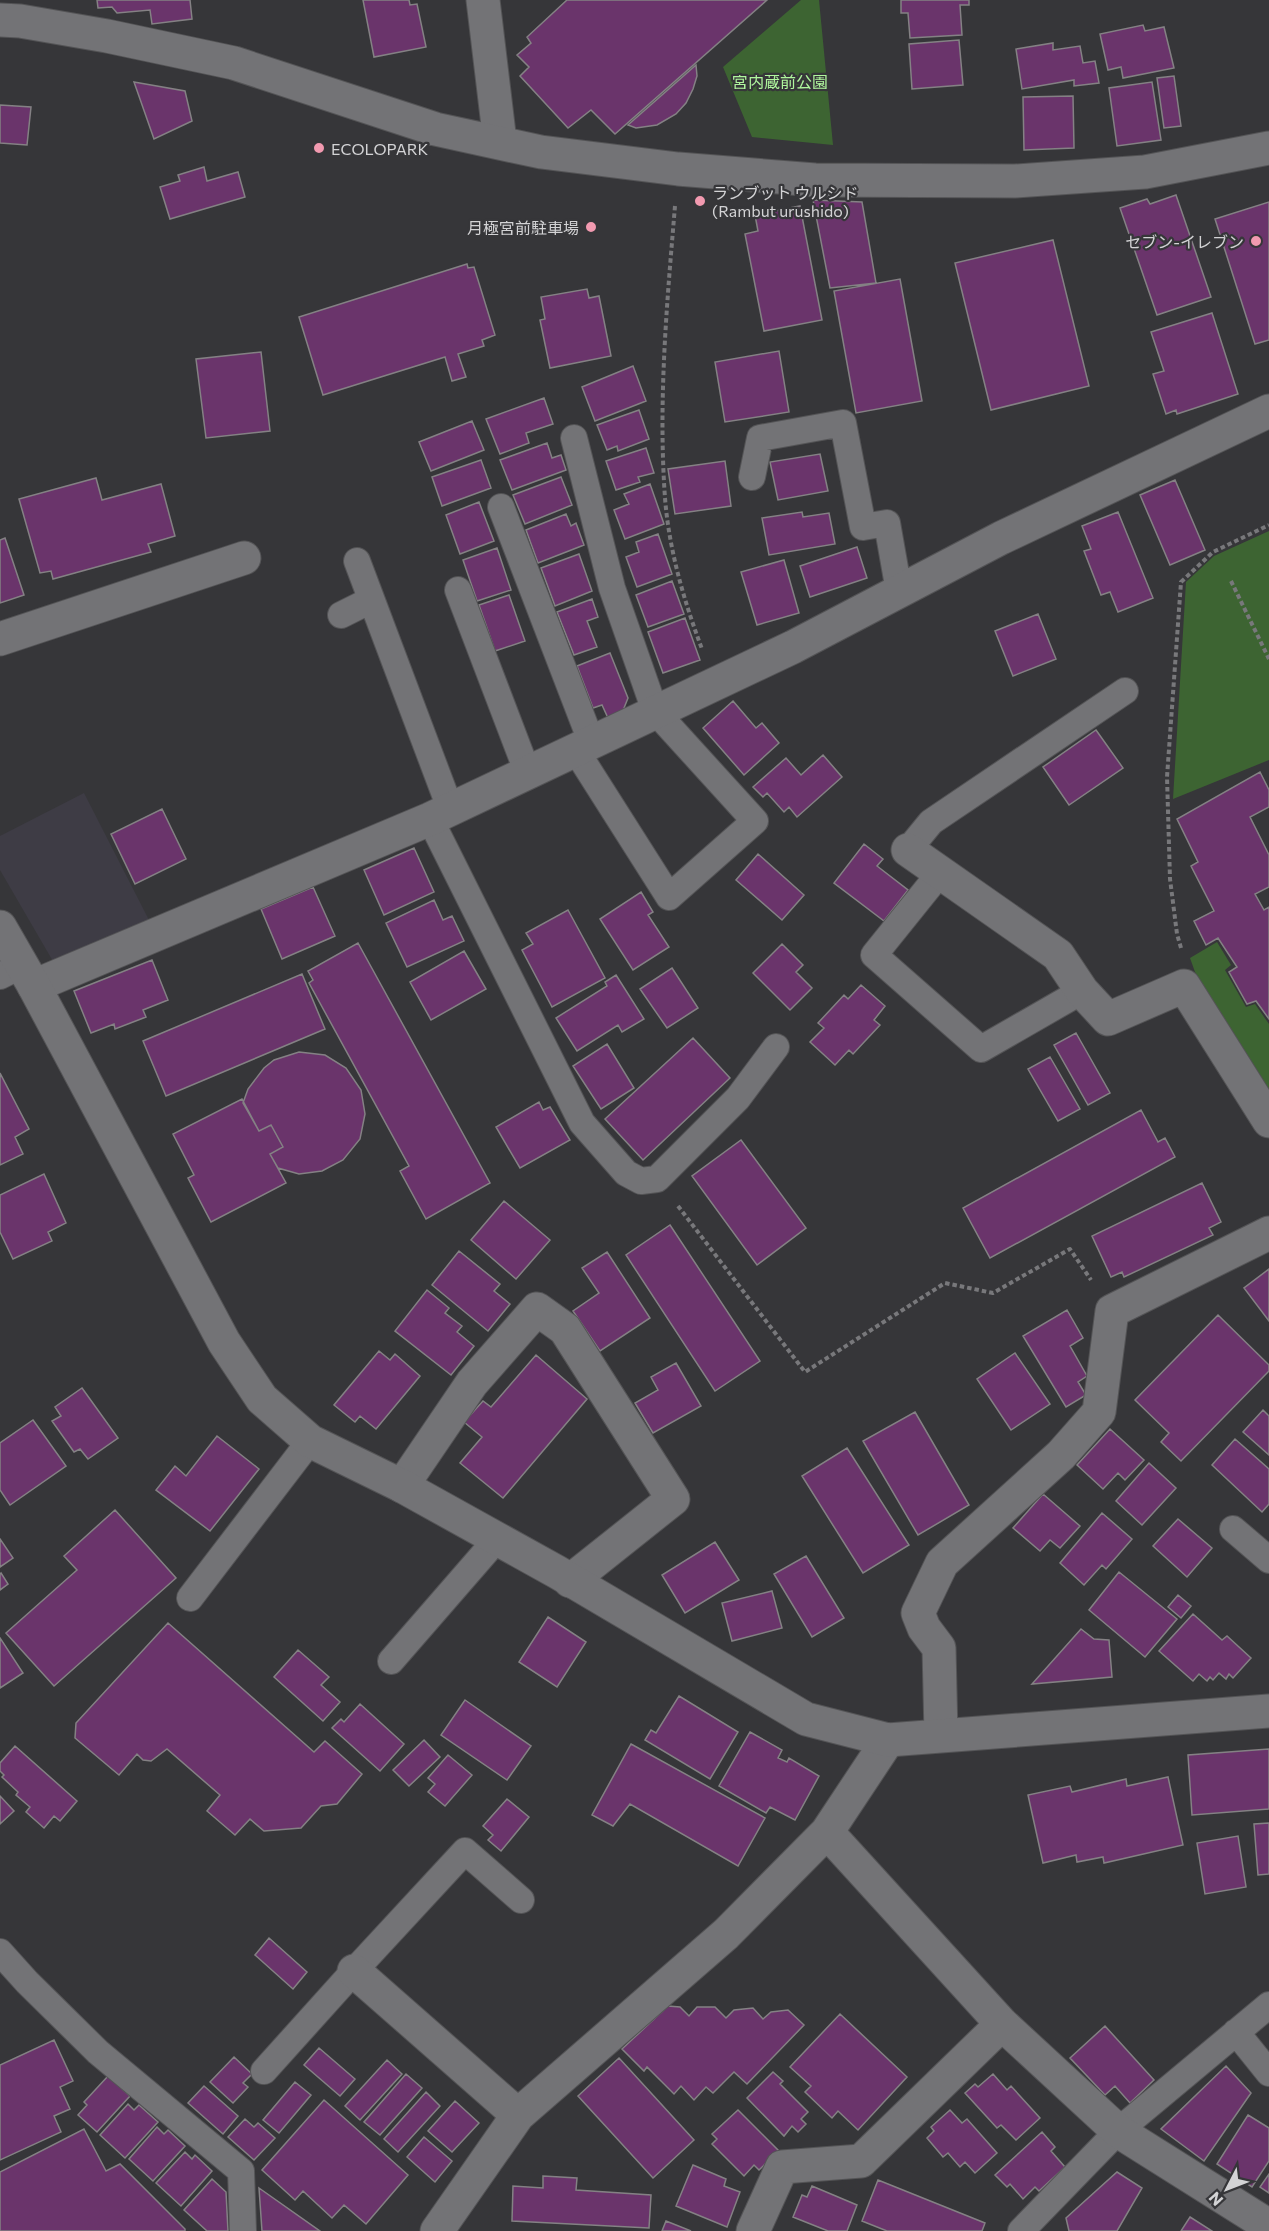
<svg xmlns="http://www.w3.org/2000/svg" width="1269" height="2231" font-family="Commissioner,'Noto Sans JP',sans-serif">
  <rect width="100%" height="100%" fill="#363639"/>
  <path fill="#3e3c45" d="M84 793 151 924 54 963 0 870V836Z"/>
  <path fill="#3d6432" d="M801 0H819L833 145 752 137 723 67Z
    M1269 531V760L1173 799 1186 582 1214 556Z
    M1217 942 1231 965 1225 970 1246 1007 1255 1004 1269 1024V1089L1195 972 1190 958Z"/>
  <path fill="#6a346b" stroke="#848184" stroke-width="1.5" d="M97 0H190L192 19 152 24 150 10 117 13 112 7 98 8Z
    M363 0H409L410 5 417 4 426 47 374 57Z
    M567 0H767L615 134 591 110 568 128 520 76 529 67 517 55 531 43 527 37Z
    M901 0H969V5H960L962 35 910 38 908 13H901Z
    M1143 25 1145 31 1164 27 1174 68 1123 78 1121 67 1108 70 1100 34Z
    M959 40 963 85 912 89 909 44Z
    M1053 43V50L1080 46 1083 63 1095 61 1099 83 1074 86V80L1022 89 1016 49Z
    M696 65 697 76 693 89 686 103 676 114 657 125 636 128 628 125Z
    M1174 76 1181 126 1164 128 1157 78Z
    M134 82 185 91 192 121 154 139Z
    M1152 82 1161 140 1117 146 1109 88Z
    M1073 96 1074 148 1024 150 1023 97Z
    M0 105 31 107 27 145 0 143Z
    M204 167 207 181 238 172 245 197 170 219 160 187 180 181 178 175Z
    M1176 195 1211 297 1157 315 1120 208 1147 199 1150 204Z
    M813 200 862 202 876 283 830 288Z
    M1269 202V340L1255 344 1215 219Z
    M800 206 822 320 764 331 745 234 758 231 755 215Z
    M1053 240 1089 386 991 410 955 263Z
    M467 264 468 268 474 267 495 335 482 340 484 346 458 354 466 377 452 381 445 357 323 395 299 317Z
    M900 279 922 401 856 413 834 291Z
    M587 289 589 298 599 296 611 356 550 368 540 320 545 319 541 297Z
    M1212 313 1238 394 1177 414 1176 410 1166 414 1153 374 1164 371 1151 332Z
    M779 351 789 412 725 422 715 362Z
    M261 352 270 431 206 438 196 359Z
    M633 366 646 401 595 421 582 387Z
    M544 398 553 424 526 433 529 443 500 454 486 419Z
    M639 410 649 439 618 451 617 446 607 450 597 425Z
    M472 421 484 450 431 471 419 442Z
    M547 443 552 458 561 455 566 470 512 490 500 460Z
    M646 448 654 473 638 477 640 482 616 490 606 461Z
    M820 454 828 491 778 500 770 462Z
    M481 460 491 488 442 506 432 477Z
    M725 461 731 506 675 514 668 469Z
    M561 477 572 505 525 524 513 495Z
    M96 478 102 500 161 484 175 536 148 544 151 552 53 579 51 571 40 573 19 499Z
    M1175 480 1205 550 1170 565 1140 495Z
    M650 484 664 524 625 539 614 510 629 504 624 494Z
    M479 502 494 541 460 554 446 515Z
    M802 512 803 517 829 513 835 544 769 555 762 518Z
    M1118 512 1153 598 1118 612 1110 592 1101 595 1084 551 1091 549 1082 526Z
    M566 514 571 526 576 523 584 545 538 563 526 530Z
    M658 534 672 574 637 587 626 557 639 552 636 542Z
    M5 538 24 595 0 603V540Z
    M857 547 867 578 810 597 800 566Z
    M497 548 511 590 477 601 463 560Z
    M579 554 592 591 555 606 541 568Z
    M784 560 799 613 757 625 741 572Z
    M672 581 684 614 648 627 636 595Z
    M509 595 525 641 495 651 479 605Z
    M592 599 598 617 587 621 597 647 574 655 557 612Z
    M1038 614 1056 659 1013 676 995 631Z
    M685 618 700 660 663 673 648 632Z
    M610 653 628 698 622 713 608 718 602 705 593 708 577 666Z
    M733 701 756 728 762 723 779 743 744 775 703 728Z
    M1096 730 1123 768 1069 805 1043 767Z
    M823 755 842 777 797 817 789 807 784 812 767 793 763 797 753 787 786 758 801 775Z
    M1260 772 1269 790V807L1250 817 1269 855V887L1255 894 1264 910 1269 907V1019L1256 1001 1247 1004 1229 972 1237 967 1218 938 1206 945 1194 921 1214 911 1191 866 1198 862 1177 819Z
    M162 809 186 859 135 884 111 834Z
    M864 844 883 859 877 866 908 890 884 921 834 883Z
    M414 848 434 892 384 915 364 870Z
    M758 854 804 895 782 920 736 880Z
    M313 887 335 936 282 959 261 909Z
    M641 892 653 912 648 915 669 947 633 970 600 919Z
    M434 900 443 920 452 916 464 941 407 967 386 923Z
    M568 910 605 978 552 1007 522 950 533 944 526 933Z
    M358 943 490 1183 426 1219 400 1171 409 1166 309 983 313 980 308 971Z
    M782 944 803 965 796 972 812 988 790 1010 753 973Z
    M464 951 486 989 431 1020 410 982Z
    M152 960 168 1000 143 1010 146 1017 115 1029 114 1024 91 1033 74 991Z
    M672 968 698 1008 667 1028 640 989Z
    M302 974 325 1029 166 1096 143 1041Z
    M616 975 644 1019 622 1032 618 1025 577 1051 556 1018 607 986 605 982Z
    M861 985 885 1006 874 1020 880 1025 853 1054 849 1050 835 1065 810 1042 824 1028 818 1023 844 995 848 999Z
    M1076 1033 1110 1093 1088 1105 1054 1045Z
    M693 1038 730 1078 643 1160 605 1119Z
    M607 1044 634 1088 601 1109 573 1066Z
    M299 1052 325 1055 346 1068 361 1090 365 1114 360 1139 343 1160 322 1171 299 1174 278 1168 270 1154 283 1147 271 1125 259 1131 243 1103 248 1089 264 1068 274 1060Z
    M1050 1057 1080 1109 1058 1121 1028 1069Z
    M0 1073 29 1129 15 1137 23 1154 0 1165Z
    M242 1099 259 1131 271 1125 283 1147 270 1154 286 1183 211 1222 188 1178 194 1175 173 1134Z
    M539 1102 543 1110 550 1107 570 1140 520 1168 496 1127Z
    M1141 1110 1158 1142 1165 1138 1175 1157 990 1258 963 1208Z
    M741 1140 806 1228 757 1265 692 1176Z
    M44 1174 66 1223 48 1232 52 1241 13 1259 0 1232V1195Z
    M1202 1183 1221 1222 1209 1228 1213 1235 1124 1277 1122 1272 1111 1277 1092 1236Z
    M504 1201 550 1240 516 1279 471 1240Z
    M670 1225 760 1361 715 1391 626 1255Z
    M459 1251 500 1284 494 1291 510 1304 488 1331 432 1285Z
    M607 1252 650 1318 600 1351 573 1311 599 1293 582 1268Z
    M1269 1269V1321L1244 1288Z
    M427 1290 449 1308 445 1313 462 1326 457 1332 474 1346 451 1375 395 1331Z
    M1067 1310 1083 1338 1070 1346 1087 1376 1078 1382 1086 1395 1066 1407 1023 1336Z
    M1218 1315 1269 1365V1371L1181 1461 1161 1442 1169 1433 1135 1400Z
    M379 1351 390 1360 395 1354 420 1376 376 1429 360 1416 355 1422 334 1405Z
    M1015 1353 1050 1404 1011 1430 977 1379Z
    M536 1355 587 1399 503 1498 460 1463 482 1437 464 1422 483 1401 491 1407Z
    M676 1363 701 1406 653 1433 635 1403 658 1390 651 1377Z
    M82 1388 118 1438 88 1459 80 1449 74 1452 52 1421 61 1416 55 1407Z
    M1263 1410 1269 1416V1455L1243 1432Z
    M915 1412 969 1505 918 1535 863 1441Z
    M33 1420 66 1466 10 1505 0 1490V1443Z
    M1110 1429 1144 1460 1125 1480 1118 1473 1103 1489 1077 1465Z
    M217 1436 259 1469 210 1531 156 1490 175 1466 186 1476Z
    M1235 1439 1269 1469V1504L1262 1512 1212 1465Z
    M847 1448 909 1545 863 1573 802 1476Z
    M1149 1463 1176 1488 1142 1525 1116 1501Z
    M1043 1494 1080 1526 1060 1548 1050 1540 1040 1551 1013 1528Z
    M115 1510 176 1578 54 1686 6 1633 77 1570 64 1556Z
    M1102 1513 1132 1539 1106 1569 1102 1565 1084 1585 1060 1563Z
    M1178 1519 1212 1548 1187 1577 1153 1546Z
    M0 1539 13 1558 0 1567Z
    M715 1542 739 1580 685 1613 662 1575Z
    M806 1556 844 1618 812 1637 774 1574Z
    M1119 1572 1177 1619 1145 1657 1089 1610Z
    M1 1573 8 1584 0 1590V1574Z
    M772 1591 782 1628 732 1641 722 1603Z
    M1178 1595 1191 1606 1181 1618 1168 1607Z
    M1193 1614 1222 1640 1227 1636 1251 1658 1233 1678 1229 1674 1226 1679 1219 1673 1213 1680 1210 1677 1207 1681 1199 1674 1193 1681 1159 1651Z
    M548 1617 586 1642 557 1687 519 1662Z
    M168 1623 314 1752 325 1741 362 1774 337 1804 321 1806 301 1828 264 1831 250 1819 235 1835 207 1811 220 1795 167 1749 151 1761 143 1760 137 1754 119 1775 75 1738 76 1723Z
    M1081 1629 1094 1639 1109 1640 1112 1677 1032 1684Z
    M0 1638 23 1673 0 1688Z
    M298 1650 329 1677 321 1685 340 1702 323 1721 274 1677Z
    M679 1696 738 1732 710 1779 645 1740 651 1730 656 1733Z
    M465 1700 531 1746 507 1780 441 1735Z
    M360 1704 404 1744 380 1771 332 1728 341 1719 344 1722Z
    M750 1732 782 1750 778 1758 787 1762 789 1758 819 1776 795 1820 770 1807 766 1813 719 1786Z
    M424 1740 440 1757 409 1786 393 1770Z
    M631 1744 765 1818 738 1866 630 1804 613 1826 592 1815Z
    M15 1746 77 1801 60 1821 54 1816 44 1828 26 1812 30 1807 16 1795 18 1792 2 1777 4 1775 0 1771V1763Z
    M1269 1749V1809L1192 1815 1188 1755Z
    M448 1755 472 1775 445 1806 428 1792 435 1784 428 1778Z
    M1168 1777 1183 1845 1104 1863 1103 1857 1077 1862 1076 1855 1043 1863 1028 1795 1070 1786 1072 1792 1126 1779 1127 1786Z
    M0 1796 14 1811 0 1824Z
    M507 1799 529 1817 501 1851 488 1840 493 1835 483 1826Z
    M1269 1823V1874L1258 1875 1254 1824Z
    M1238 1836 1246 1887 1205 1894 1197 1843Z
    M269 1938 307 1972 293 1989 255 1955Z
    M668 2006 680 2007 689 2016 697 2007H715L726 2018 734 2010 753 2008 763 2019 771 2012 788 2010 804 2025 747 2084 734 2072 713 2093 706 2087 694 2100 681 2086 674 2094 647 2067 644 2071 622 2049Z
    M840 2014 907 2077 858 2130 838 2111 832 2118 805 2092 811 2086 790 2067Z
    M1105 2026 1154 2080 1130 2103 1115 2086 1105 2095 1070 2058Z
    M54 2040 73 2081 60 2087 70 2109 54 2116 61 2132 0 2160V2065Z
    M319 2048 355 2079 340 2096 304 2065Z
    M234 2057 252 2074 243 2083 248 2087 233 2103 210 2082Z
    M619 2058 694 2140 653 2178 578 2096Z
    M387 2060 402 2074 360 2120 345 2106Z
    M1226 2066 1251 2093 1204 2161 1161 2129Z
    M773 2072 783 2081 780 2084 808 2112 801 2119 806 2124 798 2132 792 2126 784 2136 747 2098Z
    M406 2074 422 2088 380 2135 364 2122Z
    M993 2074 1007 2090 1011 2086 1040 2118 1016 2140 1001 2125 997 2128 965 2093 975 2084 978 2087Z
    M108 2076 130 2096 97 2132 78 2115 87 2105 84 2102Z
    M295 2082 311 2095 279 2133 263 2120Z
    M204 2086 238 2116 223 2134 188 2103Z
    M426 2092 440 2106 398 2152 384 2139Z
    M324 2100 408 2175 366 2224 344 2205 332 2218 303 2191 295 2200 262 2170Z
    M455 2101 479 2123 452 2152 428 2131Z
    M128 2104 134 2110 139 2105 158 2122 125 2158 100 2135Z
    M738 2110 779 2151 759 2170 754 2165 744 2176 712 2144 717 2139 712 2134Z
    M950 2110 962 2123 967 2119 997 2153 975 2173 965 2162 960 2167 948 2153 943 2157 927 2138 934 2131 931 2127Z
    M1248 2115 1269 2128V2161L1252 2187 1217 2164Z
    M245 2119 254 2127 258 2123 275 2138 254 2160 228 2137Z
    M157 2127 164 2134 168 2130 185 2146 153 2181 129 2159Z
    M84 2129 106 2171 120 2164 185 2229V2231H0V2172Z
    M1042 2132 1055 2147 1051 2151 1065 2167 1039 2191 1035 2187 1023 2199 1010 2184 1007 2187 995 2175Z
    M424 2137 452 2161 435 2182 407 2157Z
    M185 2152 192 2159 195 2155 212 2171 181 2206 156 2183Z
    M693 2165 726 2179 724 2186 740 2192 727 2227 676 2206Z
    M1117 2172 1142 2188 1117 2231H1069L1066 2218Z
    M1269 2174V2193L1260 2187Z
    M543 2176 577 2178 576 2190 651 2195 649 2228 512 2221 513 2186 543 2188Z
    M212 2179 226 2192 228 2231H207L184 2210Z
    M878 2180 985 2223 982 2231H887L862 2221Z
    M812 2186 857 2205 847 2231H828L793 2217 802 2195 807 2197Z
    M259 2188 320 2231H262Z
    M1190 2217 1212 2231H1181Z
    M666 2221 691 2231H662Z"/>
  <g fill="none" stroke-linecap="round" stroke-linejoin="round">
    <g stroke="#545456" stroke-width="28">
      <path id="service" d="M574 438 612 588 655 711 755 821 669 897 575 749
        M752 477 760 438 843 423 863 527 887 523 899 591
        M501 507 591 741
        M357 561 450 808
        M458 590 527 771
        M341 615 371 600
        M430 819 582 1123 626 1173 641 1181 657 1179 738 1098 776 1047
        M908 850 931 822 1125 691
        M940 873 874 955 981 1049 1082 991
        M0 976 22 965
        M1233 1529 1269 1560
        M190 1598 310 1441
        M391 1661 497 1539
        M0 1952 27 1982 98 2052 241 2171 243 2231
        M1236 2032 1269 2073
        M264 2071 354 1971 465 1851 521 1900
        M1021 2231 1118 2131 1269 2005"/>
    </g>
    <g stroke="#545456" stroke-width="35">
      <path id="minor" d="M483 0 500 142
        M0 639 244 558
        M908 850 1058 955 1082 991 1108 1019 1184 986 1269 1121
        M34 986 430 819 793 647 1001 538 1269 411
        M402 1486 472 1383 537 1309 565 1329 673 1499 570 1581
        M941 1735 939 1648 924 1628 918 1613 942 1563 1061 1455 1099 1412 1112 1311 1269 1233
        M827 1832 1002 2024 1118 2131 1269 2226
        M354 1971 518 2115
        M437 2231 518 2115 726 1934 827 1832 888 1740
        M753 2231 782 2167 861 2161 1002 2024"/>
    </g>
    <g stroke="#545456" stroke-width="35">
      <path id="tertiary" d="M0 20 20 21 107 36 234 63 435 129 541 152 678 169 815 180 1015 181 1145 172 1269 148
        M0 927 34 986 224 1342 262 1399 310 1441 402 1486 557 1572 806 1719 888 1740 1269 1711"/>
    </g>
    <path stroke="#78787b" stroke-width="4" stroke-dasharray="4.5 3" stroke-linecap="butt" d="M675 206C667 302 658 401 665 498 669 550 684 601 702 649
      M1231 581 1269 659
      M1181 948 1177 934 1170 879 1167 777 1181 582 1213 552 1269 525
      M678 1206 805 1372 945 1283 993 1293 1070 1249 1091 1280"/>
    <use href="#service" stroke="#737376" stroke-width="26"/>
    <use href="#minor" stroke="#737376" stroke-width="33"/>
    <use href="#tertiary" stroke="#737376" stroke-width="33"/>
  </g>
  <g fill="#f29ab0" stroke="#363639" stroke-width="2">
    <circle cx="319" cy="148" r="6"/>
    <circle cx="700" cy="201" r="6"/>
    <circle cx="591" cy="227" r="6"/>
    <circle cx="1256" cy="241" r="6"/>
  </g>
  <g text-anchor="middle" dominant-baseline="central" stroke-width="4.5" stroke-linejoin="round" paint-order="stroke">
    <g font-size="16" fill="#aff69d" stroke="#363639">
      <text x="780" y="81">宮内蔵前公園</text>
    </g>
    <g font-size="16" fill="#d3d3d5" stroke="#363639" text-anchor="start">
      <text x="331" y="148">ECOLOPARK</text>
      <text x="712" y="192">ランブット ウルシド<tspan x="712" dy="18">(Rambut urushido)</tspan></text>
      <text x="579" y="227" text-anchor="end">月極宮前駐車場</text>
      <text x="1244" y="241" text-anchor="end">セブン-イレブン</text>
    </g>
  </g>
  <g transform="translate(1227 2189) rotate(228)" stroke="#363639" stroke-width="4.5" paint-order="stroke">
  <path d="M0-4.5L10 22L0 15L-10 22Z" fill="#d3d3d5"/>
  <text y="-9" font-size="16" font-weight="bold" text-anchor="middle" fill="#d3d3d5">N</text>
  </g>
</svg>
